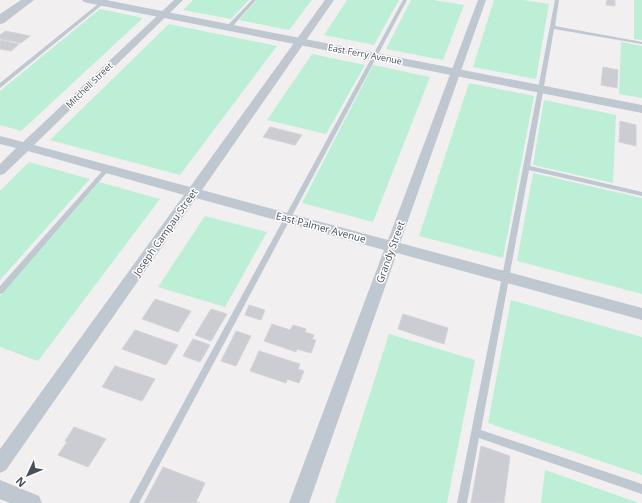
<svg xmlns="http://www.w3.org/2000/svg" width="642" height="503" font-family="'Open Sans',sans-serif">
  <rect width="100%" height="100%" fill="#f1efef"/>
  <path fill="#bdefd6" d="M193 0H249L231 19 183 10Z
    M257 0H312L289 30 239 20Z
    M347 0H399L374 45 324 35Z
    M411 0H433L464 5 443 60 386 49Z
    M494 0H523L549 4 536 79 473 67Z
    M634 0H642V40L634 39Z
    M100 9 143 18 21 131 0 125V91Z
    M169 24 277 46 180 175 50 140Z
    M621 42 642 46V98L619 94Z
    M312 54 365 65 326 134 267 120Z
    M373 65 430 77 373 222 302 203Z
    M469 83 534 96 503 258 419 236Z
    M544 100 616 115 613 183 533 165Z
    M29 162 90 179 0 280V191Z
    M533 173 642 198V294L517 261Z
    M99 182 160 199 38 361 0 347V296Z
    M205 216 267 232 225 307 158 287Z
    M511 300 642 337V475L488 423Z
    M389 334 475 360 447 503H335Z
    M545 470 639 503H541Z"/>
  <path fill="#cbcdd3" stroke="#d3d4da" d="M607 0H615V6L606 5Z
    M5 31 30 36 21 43 0 39V35Z
    M0 40 19 44 11 51 0 49Z
    M603 67 618 70 617 88 601 85Z
    M620 121 636 125V146L619 142Z
    M270 127 302 135 295 145 263 137Z
    M155 299 191 311 178 332 142 319Z
    M249 305 265 310 261 320 245 315Z
    M211 309 227 314 211 341 195 335Z
    M403 314 448 328 444 344 398 329Z
    M272 324 290 330 293 325 306 329 305 332 314 335 312 339 316 340 311 353 297 349 296 352 264 341Z
    M135 330 178 345 166 365 122 349Z
    M236 331 251 336 236 366 221 361Z
    M193 339 210 345 200 362 183 356Z
    M259 351 300 364 298 369 304 371 299 383 287 379 286 383 250 371Z
    M115 366 155 379 142 401 102 387Z
    M74 427 106 439 88 467 58 455 67 442 65 441Z
    M481 446 510 456 504 503H471Z
    M163 467 205 483 196 502 200 503H144Z"/>
  <g fill="none" stroke-linecap="round" stroke-linejoin="round">
    <path fill="#bfc7d1" fill-rule="evenodd" d="M103 0H108L0 88V83Z
      M252 0H256L231 28H227V26Z
      M403 0H407L139 503H129Z
      M555 0H559L555 26 642 42V44L554 29 530 166 642 192V196L529 170 481 430 642 484V494L479 438 467 503H457L502 277Z
      M107 167 109 168 110 169 109 170 3 293 0 294V286L105 168Z"/>
    <path fill="#bfc7d1" fill-rule="evenodd" d="M174 0H183L34 145 190 187 325 0H334L202 190 388 240 478 0H486L400 243 642 308V320L397 253 309 503H289L384 250 196 198 6 470 0 473V449L184 195 28 151 4 174 0 175V164L16 148 0 144V136L23 142Z
      M0 480 39 496 42 503H10L0 499Z"/>
    <path fill="#bfc7d1" fill-rule="evenodd" d="M21 0H34L4 23 0 24V14Z
      M82 0H106L642 105V113L88 3 84 2Z"/>
  </g>
  <g text-anchor="middle" dominant-baseline="central" stroke-width="3" stroke-linejoin="round" paint-order="stroke">
    <g font-size="9" fill="#474f5c" stroke="#fff">
      <text transform="translate(365 54) rotate(11)">East Ferry Avenue</text>
      <text transform="translate(89 85) rotate(-44)">Mitchell Street</text>
    </g>
    <g font-size="10" fill="#474f5c" stroke="#fff">
      <text transform="translate(321 227) rotate(15)">East Palmer Avenue</text>
      <text transform="translate(165 232) rotate(-55)">Joseph Campau Street</text>
      <text transform="translate(390 252) rotate(-70)">Grandy Street</text>
    </g>
  </g>
  <g transform="translate(28 475) rotate(226)" stroke="#ffffff" stroke-width="3" paint-order="stroke">
  <path d="M0-3L7 15L0 10L-7 15Z" fill="#474f5c"/>
  <text y="-6" font-size="11" font-weight="bold" text-anchor="middle" fill="#474f5c">N</text>
  </g>
</svg>
